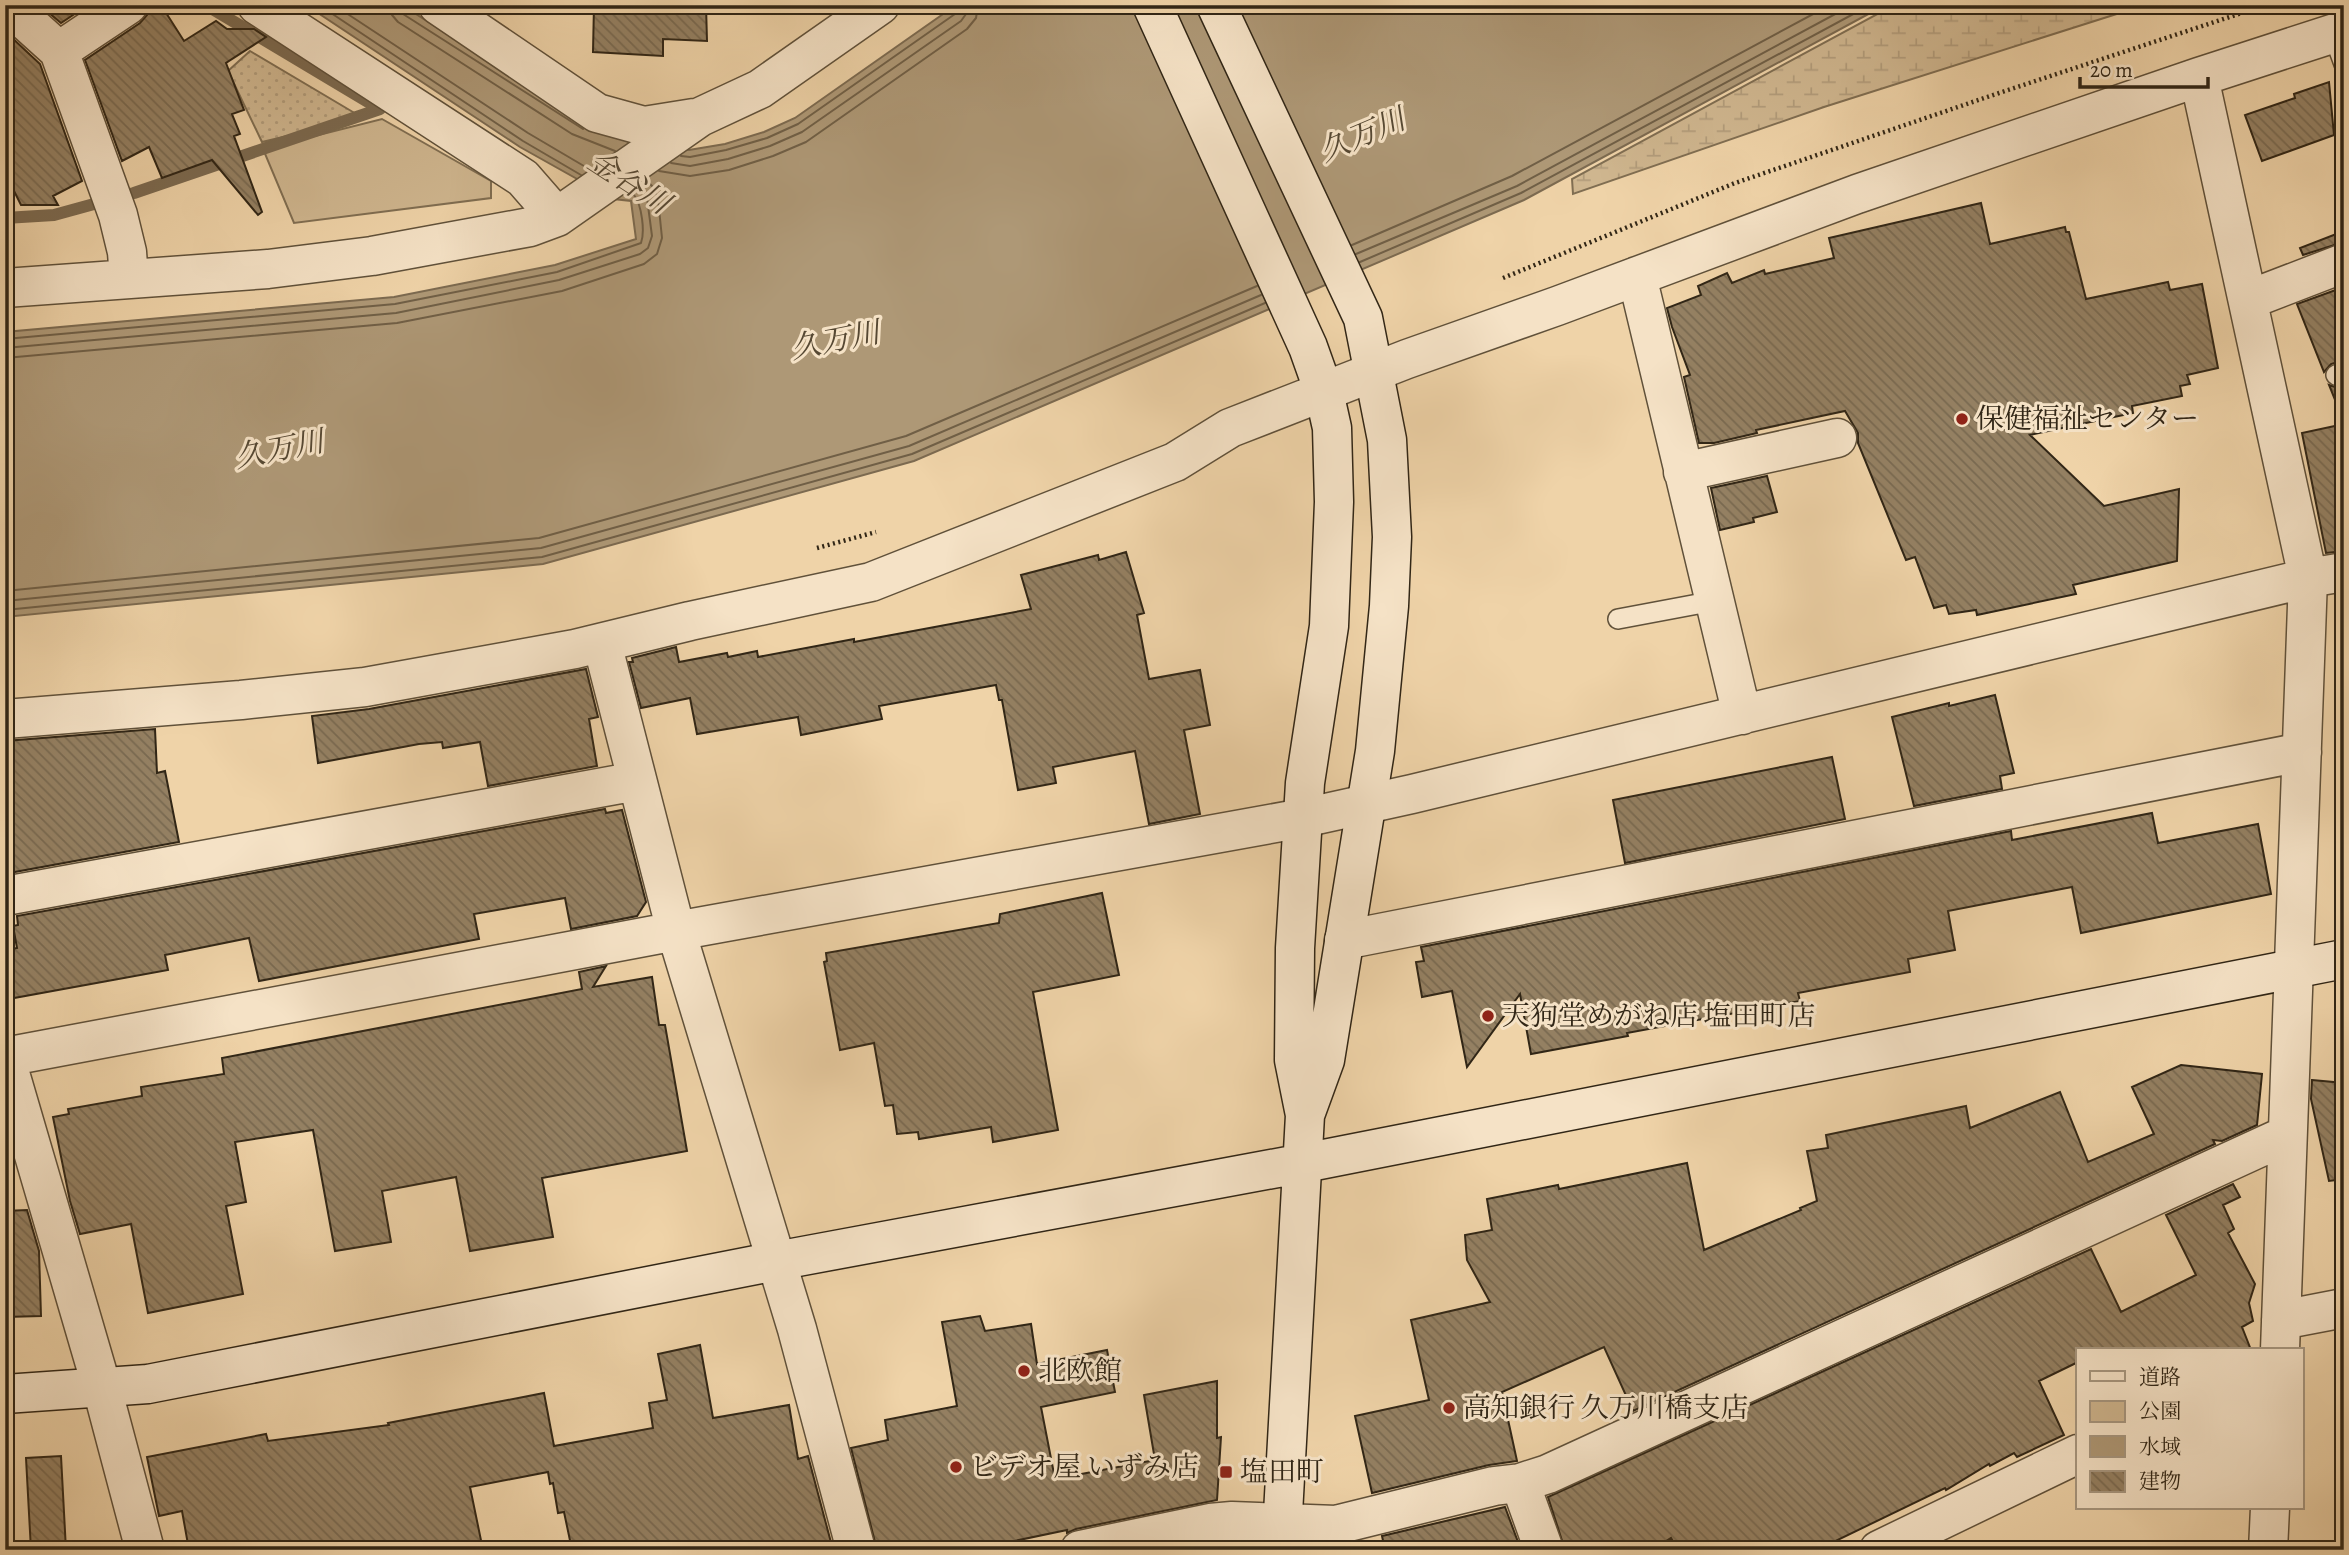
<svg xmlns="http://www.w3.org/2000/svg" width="2349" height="1555" font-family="Alegreya,'Noto Serif JP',serif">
  <defs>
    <pattern id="wetland-marsh" width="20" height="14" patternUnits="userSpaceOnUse" patternTransform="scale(1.75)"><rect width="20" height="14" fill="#cfb68f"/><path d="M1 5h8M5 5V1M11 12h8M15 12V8" fill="none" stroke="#b29c7b"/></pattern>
    <pattern id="garden-dots" width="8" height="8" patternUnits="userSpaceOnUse" patternTransform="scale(1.75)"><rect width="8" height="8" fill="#cfb68f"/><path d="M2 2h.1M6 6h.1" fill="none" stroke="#b29c7b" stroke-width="1.8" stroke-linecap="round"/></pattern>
    <pattern id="building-back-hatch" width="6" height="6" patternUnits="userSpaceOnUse" patternTransform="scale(1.75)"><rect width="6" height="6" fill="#948062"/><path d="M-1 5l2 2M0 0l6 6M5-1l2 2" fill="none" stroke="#796950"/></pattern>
  </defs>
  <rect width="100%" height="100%" fill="#efd3a8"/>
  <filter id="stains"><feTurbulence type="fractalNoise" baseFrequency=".00286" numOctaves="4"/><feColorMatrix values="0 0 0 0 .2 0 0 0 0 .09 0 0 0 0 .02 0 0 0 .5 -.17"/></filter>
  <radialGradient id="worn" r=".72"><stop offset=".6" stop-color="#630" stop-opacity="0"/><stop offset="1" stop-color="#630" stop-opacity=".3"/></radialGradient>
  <path fill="url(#wetland-marsh)" stroke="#806e52" stroke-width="2" d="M1894 5H2145L1824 107 1573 194 1572 179Z"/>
  <path fill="#cfb68f" stroke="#806e52" stroke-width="2" d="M382 119 491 181V198L294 223 263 149Z"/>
  <path fill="url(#garden-dots)" stroke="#806e52" stroke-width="2" d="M250 51 363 118 262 142 228 71Z"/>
  <path fill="#ae9876" stroke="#7c6a50" stroke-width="2" d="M306 5H402L580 120 632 140 689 150 725 144 764 132 795 118 956 5H1885L1524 200 914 461 543 564 5 617V332L394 297 555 265 636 239 631 201 613 199 520 147Z"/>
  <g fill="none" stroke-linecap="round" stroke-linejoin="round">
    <path stroke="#705f46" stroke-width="2" d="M319 5 523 141 581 175
      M334 5 528 133 589 169
      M390 5 392 15 398 22 572 134 615 151
      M399 5 403 14 583 129
      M681 156 690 157 726 150 767 138 798 124 955 14 959 5
      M671 163 690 166 728 159 770 146 802 132 961 21 966 14 967 5
      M659 171 690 176 729 170 773 156 806 142 967 29 976 18 978 5
      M1352 245 1512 176 1830 5
      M1356 254 1517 186 1852 5
      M1360 262 1521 193 1870 5
      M5 339 395 304 557 272 641 243C645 232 642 205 634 195L627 194
      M5 348 396 313 559 280 640 254 648 248 652 236 647 198 643 191 637 187
      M5 358 397 323 562 291 644 264 657 254 662 238 658 199 654 188 646 180
      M5 591 539 538 906 436 1257 286
      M5 601 541 548 909 446 1261 295
      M5 610 542 557 912 454 1265 303"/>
    <path stroke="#7c6a50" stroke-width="12" d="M5 218 54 215 134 193 380 109 206 5"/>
  </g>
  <path fill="url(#building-back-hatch)" stroke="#312616" stroke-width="2" d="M59 5H88L61 23 48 12Z
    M150 5H161L184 41 216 21 227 29H254L266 37 226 63 244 110 232 114 240 134 234 136 262 212 258 215 212 160 162 178 149 147 122 161 85 60 140 23 147 15Z
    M594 5H706L707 41 663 39V56L593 52Z
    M10 36 40 64 82 181 53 196 58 205H21L5 173V38Z
    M2329 82 2334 135 2262 161 2245 115 2295 98 2294 94Z
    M1981 203 1990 244 2065 227 2066 232H2069L2086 299 2168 282 2170 290 2202 284 2218 368 2187 375 2190 384 2180 386 2182 396 2132 406 2133 413 2030 435 2104 506 2179 489 2177 561 2073 585 2076 594 1977 615 1976 610 1949 614 1946 605 1934 608 1915 557 1906 560 1858 443V433L1845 411 1756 430 1757 433 1714 443H1699L1684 377 1690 375 1672 327 1667 308 1701 295 1698 286 1727 273 1732 283 1764 270 1765 274 1834 258 1829 238Z
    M2344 231V242L2303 255 2300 248Z
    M2344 287V360L2331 364 2324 372 2297 304Z
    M2329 385 2335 387 2344 385V416L2342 417Z
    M2344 424V551L2326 553 2302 433Z
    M1767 476 1777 512 1753 518 1754 522 1720 530 1711 488Z
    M1126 552 1144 613 1137 615 1149 679 1200 670 1210 725 1184 730 1200 814 1149 824 1135 751 1053 767 1056 783 1018 790 1002 700H999L996 685 879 706 882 719 801 735 798 717 697 734 690 698 641 708 629 662H633L632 658 676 647 679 662 727 653 728 657 757 651 758 657 854 639V642L1031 609 1021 575 1098 555 1099 560Z
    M586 669 598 717 589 719 597 766 488 786 480 742 443 748 442 742 419 744 318 763 312 716 369 709Z
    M1995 695 2014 773 2000 776 2002 789 1914 806 1892 717 1949 703V706Z
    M155 729 157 773 165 771 179 842 9 873 5 848V741Z
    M1832 757 1845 819 1625 863 1613 800Z
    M605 809 606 813 622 810 646 902 637 916 571 929 565 898 474 914 479 939 259 981 249 938 165 955 168 970 14 998 7 950 17 948 13 926 18 925 17 916Z
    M2152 813 2158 843 2258 824 2271 894 2081 933 2072 887 1948 911 1955 950 1908 959 1910 972 1798 993 1800 1001 1627 1033 1628 1036 1531 1054 1520 994 1467 1067 1452 991 1422 997 1416 962 1424 961 1421 947 2011 831 2012 840Z
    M1102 893 1119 975 1033 992 1058 1130 993 1142 991 1127 919 1139 918 1132 897 1134 893 1105 885 1106 874 1043 840 1050 824 962 827 961 826 953 999 923 1000 914Z
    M606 966 593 987 652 977 659 1025H665L687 1151 542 1178 553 1237 470 1251 456 1177 382 1191 391 1242 335 1251 313 1130 235 1142 246 1202 226 1206 243 1294 148 1313 131 1224 80 1234 70 1201 53 1117 69 1114 68 1109 142 1096 141 1087 224 1074 222 1058 582 989 579 972Z
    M2181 1065 2262 1074 2257 1125 2222 1141 2213 1140 2215 1144 1633 1411 1604 1347 1502 1392 1517 1461 1489 1465 1372 1493 1355 1416 1429 1400 1411 1320 1490 1302 1467 1260 1465 1235 1492 1230 1487 1199 1558 1185 1559 1189 1687 1163 1704 1250 1801 1210 1800 1208 1817 1201 1807 1151 1828 1148 1826 1135 1966 1106 1970 1128 2060 1092 2088 1162 2154 1134 2132 1087Z
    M2312 1080 2344 1083V1179L2329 1181 2311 1099Z
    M2233 1184 2240 1197 2223 1205 2234 1229 2228 1233 2255 1284 2249 1303 2253 1321 2242 1327 2251 1350H2078V1362L2039 1381 2064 1435 2017 1457 2014 1453 1990 1466 1989 1464 1946 1490 1945 1488 1817 1550H1678L1671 1538 1652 1550H1565L1548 1497 2091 1249 2121 1312 2196 1275 2166 1215Z
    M27 1210 39 1251 41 1316 5 1317V1211Z
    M980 1316 985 1331 1031 1324 1037 1364 1107 1350 1115 1392 1041 1407 1055 1479 1155 1460 1144 1395 1217 1381V1438L1221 1437 1217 1500 1076 1529 1067 1533V1530L971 1550H877L851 1448 888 1440 885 1420 957 1406 942 1322Z
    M700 1345 713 1418 789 1405 798 1459 808 1456 833 1550H572L564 1512 558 1513 553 1483 550 1484 548 1472 470 1487 483 1550H189L182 1511 159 1516 147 1457 266 1434 268 1441 389 1425 388 1423 544 1393 554 1446 653 1428 649 1403 667 1400 658 1354Z
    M61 1456 66 1550H31L26 1458Z
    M1505 1507 1521 1550H1385L1382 1536Z"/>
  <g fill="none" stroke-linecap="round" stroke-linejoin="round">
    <g stroke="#60513a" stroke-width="22">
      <path id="lane" d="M2333 34 2344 64
        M2336 375 2344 372
        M1618 619 1714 601"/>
    </g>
    <g stroke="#60513a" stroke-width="41">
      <path id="street" d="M8 5 59 51 118 215 127 252 129 279
        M257 5 523 178 557 217
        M438 5 597 113 644 126 694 118
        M59 51 128 5
        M2199 77 2308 578 2280 1350
        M1637 276 1742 715
        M5 288 268 269 372 256 530 227 557 217 700 117 760 89 880 5
        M2248 300 2344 263
        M1683 472 1837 438
        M602 643 676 931 797 1329 856 1550
        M5 719 241 700 365 687 575 649 690 621 871 582 1175 462 1230 428 1407 359 1557 306 1857 194 2199 77 2344 30
        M5 896 637 781
        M1344 940 2302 752
        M5 1056 102 1388 145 1550
        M5 1057 676 931 1303 818 1412 794 2308 578 2344 572
        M2281 1320 2344 1308
        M1520 1483 1544 1550
        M1080 1550 1210 1523 1232 1521 1336 1525 1494 1486 1520 1483 1548 1474 2287 1135
        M1879 1550 2078 1454
        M2268 1550 2270 1508"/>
    </g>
    <g stroke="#312616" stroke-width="41">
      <path id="secondary" d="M1152 5 1308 347 1324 392 1332 428 1334 502 1329 626 1305 783 1295 948 1294 1060 1305 1115 1281 1550
        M1216 5 1363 318 1387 440 1392 537 1389 606 1375 751 1325 1060 1305 1115
        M5 1394 148 1384 776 1261 1304 1163 2344 959"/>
    </g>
    <path stroke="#312616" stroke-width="4.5" stroke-dasharray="2 3.5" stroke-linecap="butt" d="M1503 278 1735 183 1999 93 2266 5
      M817 548 876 532"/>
    <use href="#lane" stroke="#f5e2c6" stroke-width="19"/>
    <use href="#street" stroke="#f5e2c6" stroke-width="38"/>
    <use href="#secondary" stroke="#f5e2c6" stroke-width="38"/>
  </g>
  <g fill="#8f2418" stroke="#f5e2c6" stroke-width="2.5">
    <circle cx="1962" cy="419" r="7"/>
    <circle cx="1488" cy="1016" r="7"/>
    <circle cx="1024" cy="1371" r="7"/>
    <circle cx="1449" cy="1408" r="7"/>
    <circle cx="956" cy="1467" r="7"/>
    <rect x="1219" y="1465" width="14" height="14" rx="3.5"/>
  </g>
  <g text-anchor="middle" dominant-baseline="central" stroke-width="6" stroke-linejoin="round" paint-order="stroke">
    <g font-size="28" fill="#312616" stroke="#f5e2c6" text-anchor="start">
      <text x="1976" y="419">保健福祉センター</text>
      <text x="1502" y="1016">天狗堂めがね店 塩田町店</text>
      <text x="1038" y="1371">北欧館</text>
      <text x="1463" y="1408">高知銀行 久万川橋支店</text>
      <text x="970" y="1467">ビデオ屋 いずみ店</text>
      <text x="1240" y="1472">塩田町</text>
    </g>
    <g font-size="30" font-style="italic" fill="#564833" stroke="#f5e2c6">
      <text transform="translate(1362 135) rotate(-23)">久万川</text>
      <text transform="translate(629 182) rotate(33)">金谷川</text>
      <text transform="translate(835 340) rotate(-11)">久万川</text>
      <text transform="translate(279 449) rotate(-11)">久万川</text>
    </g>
  </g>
  <rect width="2349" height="1555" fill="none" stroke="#efd3a8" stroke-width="28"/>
  <rect x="7" y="7" width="2335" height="1541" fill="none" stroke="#312616" stroke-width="3.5"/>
  <rect x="14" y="14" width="2321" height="1527" fill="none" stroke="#312616" stroke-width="2"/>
  <rect x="2076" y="1348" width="228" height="161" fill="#f5e2c6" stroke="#a79780" stroke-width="2"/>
  <rect x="2090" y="1371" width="35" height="10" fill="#f5e2c6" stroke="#a79780" stroke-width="2"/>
  <text x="2139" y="1384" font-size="21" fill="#312616">道路</text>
  <rect x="2090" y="1401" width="35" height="21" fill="#cfb68f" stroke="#a79780" stroke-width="2"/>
  <text x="2139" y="1418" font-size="21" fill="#312616">公園</text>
  <rect x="2090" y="1436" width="35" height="21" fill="#ae9876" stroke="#a79780" stroke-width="2"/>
  <text x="2139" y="1454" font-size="21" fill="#312616">水域</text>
  <rect x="2090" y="1471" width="35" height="21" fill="url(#building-back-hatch)" stroke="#a79780" stroke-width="2"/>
  <text x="2139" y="1488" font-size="21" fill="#312616">建物</text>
  <path d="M2080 77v10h128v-10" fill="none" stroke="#312616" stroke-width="3.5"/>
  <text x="2090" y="77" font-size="21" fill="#312616" stroke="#f5e2c6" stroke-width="5" paint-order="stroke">20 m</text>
  <rect width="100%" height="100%" filter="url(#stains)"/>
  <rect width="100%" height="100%" fill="url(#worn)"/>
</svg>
